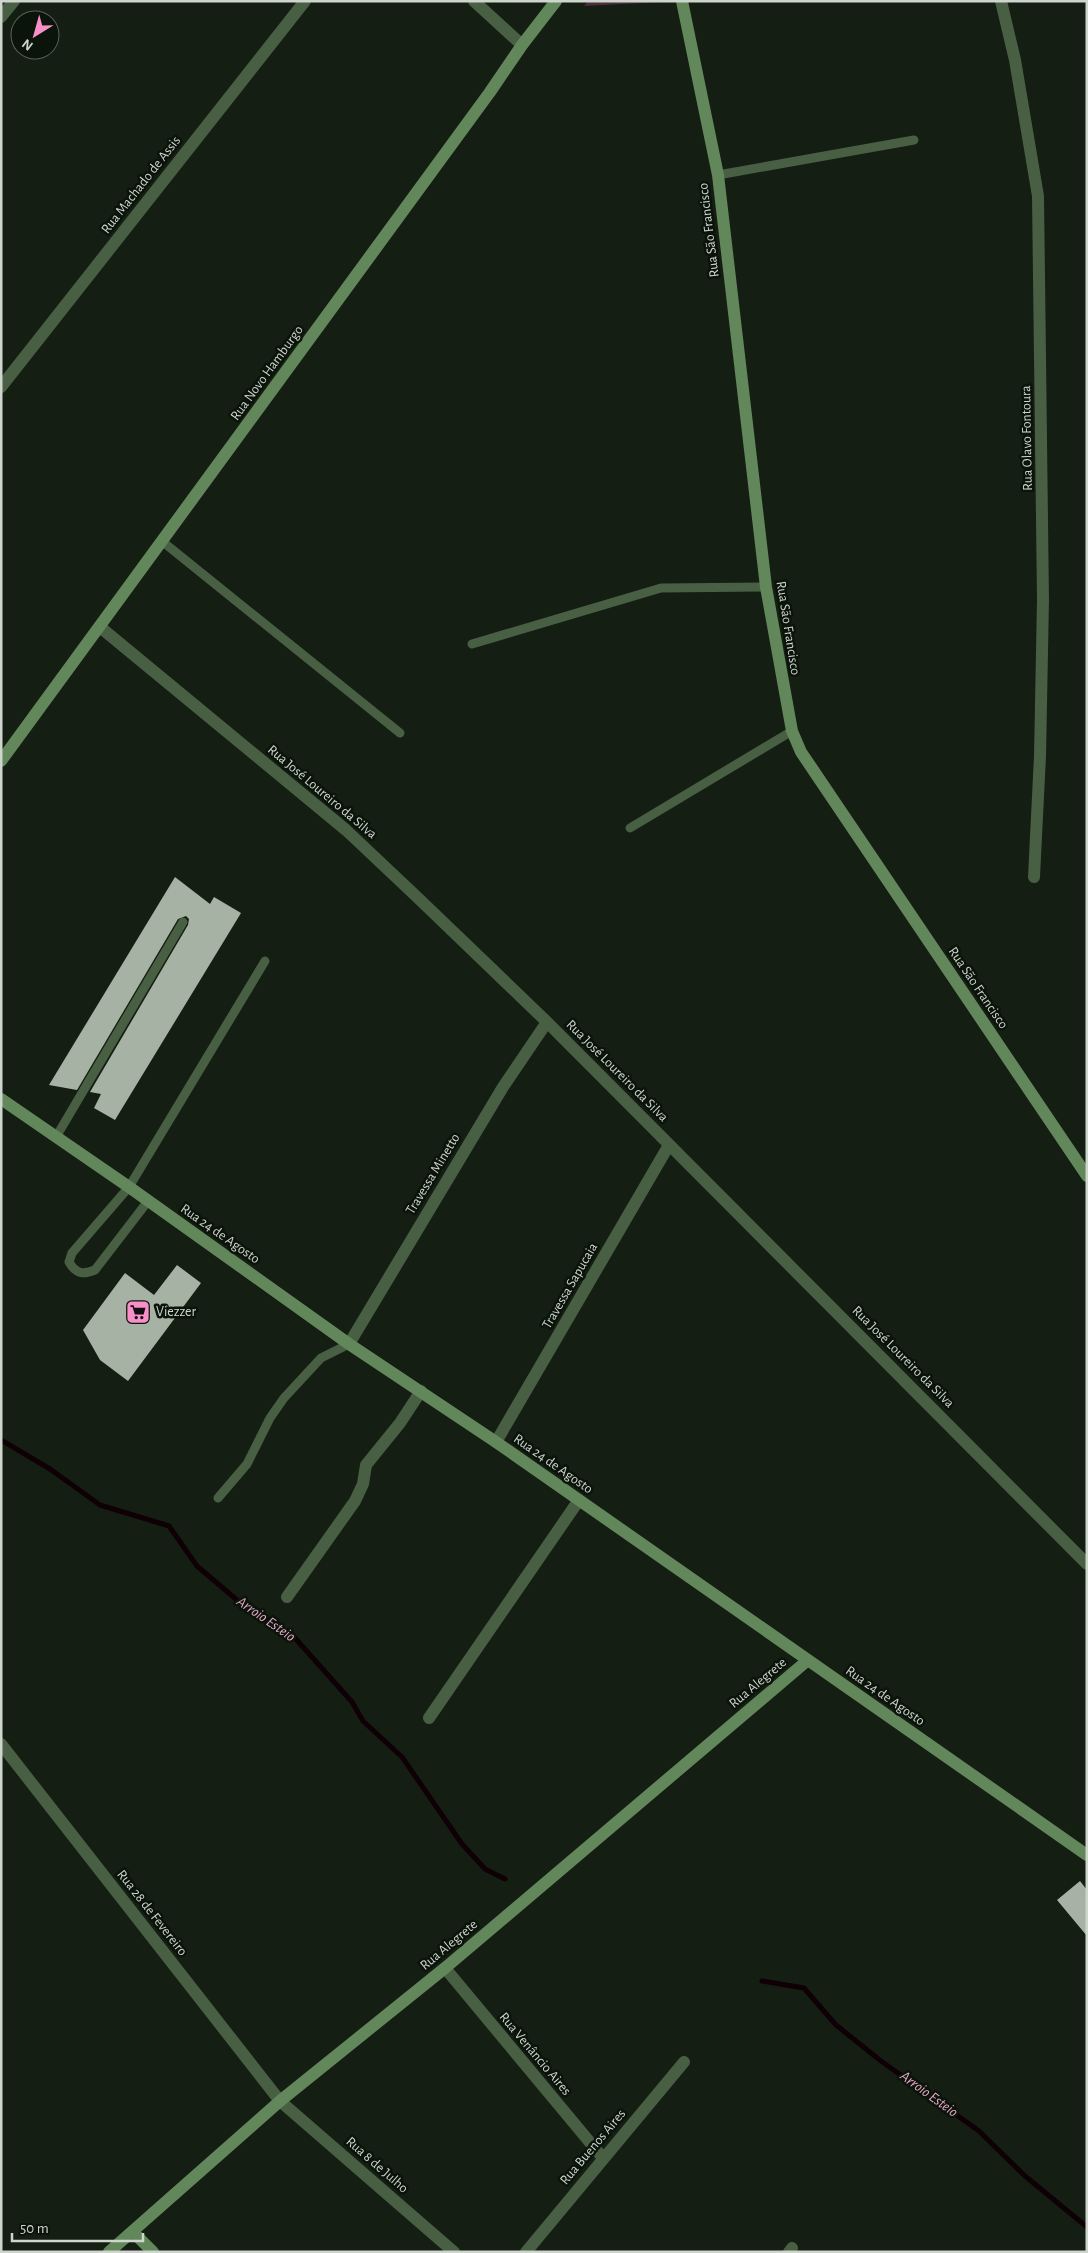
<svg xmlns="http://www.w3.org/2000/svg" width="1088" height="2253" font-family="'Alegreya Sans',sans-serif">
  <rect width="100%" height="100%" fill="#141e12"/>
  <path fill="#4b2d3d" d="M588 1H663V2L584 6Z"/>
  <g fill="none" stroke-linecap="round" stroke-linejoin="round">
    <path stroke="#0f0006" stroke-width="5" d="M1 1440 50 1469 100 1505 169 1526 197 1566 237 1600 295 1638 352 1702 363 1721 402 1757 462 1844 485 1869 505 1879
      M762 1981 804 1988 836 2025 881 2061 979 2131 1025 2176 1087 2227"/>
  </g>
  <path fill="#a6b3a4" d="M175 877 210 904 214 897 241 913 115 1120 94 1108 101 1094 90 1092 188 925 189 919 186 916 178 919 77 1090 49 1085Z
    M177 1265 201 1283 128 1381 100 1360 83 1330 125 1273 154 1295Z
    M1080 1881 1087 1890V1936L1057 1900Z"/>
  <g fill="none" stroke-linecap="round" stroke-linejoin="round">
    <path stroke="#485f44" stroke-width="9" d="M718 175 914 140
      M163 542 400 733
      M472 644 661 588 766 587
      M630 828 792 731
      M56 1137 183 922
      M148 1201 95 1270C83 1275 76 1274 69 1262L72 1253 129 1187 265 961
      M218 1498 247 1464 270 1418 284 1398 321 1358 349 1344"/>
    <path stroke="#485f44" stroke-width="12" d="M474 1 522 45
      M1001 1 1015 60 1038 196 1043 600 1040 756 1034 877
      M1 17 14 1
      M1 387 305 1
      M100 627 346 830 417 897 547 1022 1087 1564
      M349 1344 503 1087 547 1022
      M496 1442 669 1145
      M287 1597 355 1501 363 1484 366 1465 400 1423 421 1391
      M429 1718 579 1500
      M1 1744 280 2101 454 2252
      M445 1968 603 2158
      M526 2252 684 2062
      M789 2252 792 2248"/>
    <path stroke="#61875a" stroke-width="12" d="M682 1 718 175 766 587 792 731 801 752 1087 1176
      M1 761 490 92 522 45 556 1
      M1 1099 129 1187 349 1344 496 1442 1087 1855
      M133 2232 153 2252
      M109 2252 280 2101 445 1968 808 1660"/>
  </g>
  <defs>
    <g id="supermarket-square" transform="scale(1.25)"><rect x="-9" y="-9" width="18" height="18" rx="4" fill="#f98fc9" stroke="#0b140a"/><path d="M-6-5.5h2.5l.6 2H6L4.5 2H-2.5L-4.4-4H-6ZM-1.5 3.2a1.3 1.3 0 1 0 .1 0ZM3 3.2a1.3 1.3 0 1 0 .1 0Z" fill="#111"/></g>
  </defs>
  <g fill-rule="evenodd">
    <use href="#supermarket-square" x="138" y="1312"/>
  </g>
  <g text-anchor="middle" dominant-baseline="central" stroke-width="5" stroke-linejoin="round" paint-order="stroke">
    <g font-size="14" fill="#ced5cd" stroke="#0b140a">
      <text transform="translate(141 185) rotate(-52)">Rua Machado de Assis</text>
      <text transform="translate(709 230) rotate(-97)">Rua São Francisco</text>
      <text transform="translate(267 373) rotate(-54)">Rua Novo Hamburgo</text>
      <text transform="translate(1027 438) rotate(-91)">Rua Olavo Fontoura</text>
      <text transform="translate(788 628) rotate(81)">Rua São Francisco</text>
      <text transform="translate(322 792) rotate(40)">Rua José Loureiro da Silva</text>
      <text transform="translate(978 988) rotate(56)">Rua São Francisco</text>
      <text transform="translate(617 1071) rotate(45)">Rua José Loureiro da Silva</text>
      <text transform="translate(433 1174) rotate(-59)">Travessa Minetto</text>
      <text transform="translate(220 1234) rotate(35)">Rua 24 de Agosto</text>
      <text transform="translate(570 1286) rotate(-60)">Travessa Sapucaia</text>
      <text transform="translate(903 1357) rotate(45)">Rua José Loureiro da Silva</text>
      <text transform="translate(553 1464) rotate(35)">Rua 24 de Agosto</text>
      <text transform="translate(758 1683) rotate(-40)">Rua Alegrete</text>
      <text transform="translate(885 1696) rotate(35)">Rua 24 de Agosto</text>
      <text transform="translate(152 1913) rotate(52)">Rua 28 de Fevereiro</text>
      <text transform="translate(449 1945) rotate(-40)">Rua Alegrete</text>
      <text transform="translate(535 2054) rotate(50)">Rua Venâncio Aires</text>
      <text transform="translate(593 2147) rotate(-50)">Rua Buenos Aires</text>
      <text transform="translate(377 2165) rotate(41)">Rua 8 de Julho</text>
    </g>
    <g font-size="14" fill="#ced5cd" stroke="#0b140a" text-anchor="start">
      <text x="156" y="1312">Viezzer</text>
    </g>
    <g font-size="15" font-style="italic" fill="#e9a9ca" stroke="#0b140a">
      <text transform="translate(266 1619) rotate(35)">Arroio Esteio</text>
      <text transform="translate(929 2094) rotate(36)">Arroio Esteio</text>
    </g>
  </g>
  <rect width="1088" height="2253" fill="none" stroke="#ced5cd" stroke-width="5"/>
  <g transform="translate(35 35) rotate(217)"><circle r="24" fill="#0b140a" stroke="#596158"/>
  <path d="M0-4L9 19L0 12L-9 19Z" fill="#f98fc9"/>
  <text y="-8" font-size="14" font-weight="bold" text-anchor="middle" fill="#ced5cd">N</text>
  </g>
  <path d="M12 2233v8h131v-8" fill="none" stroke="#ced5cd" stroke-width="2.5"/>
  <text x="20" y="2233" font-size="15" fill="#ced5cd" stroke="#0b140a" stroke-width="4" paint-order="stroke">50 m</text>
</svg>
